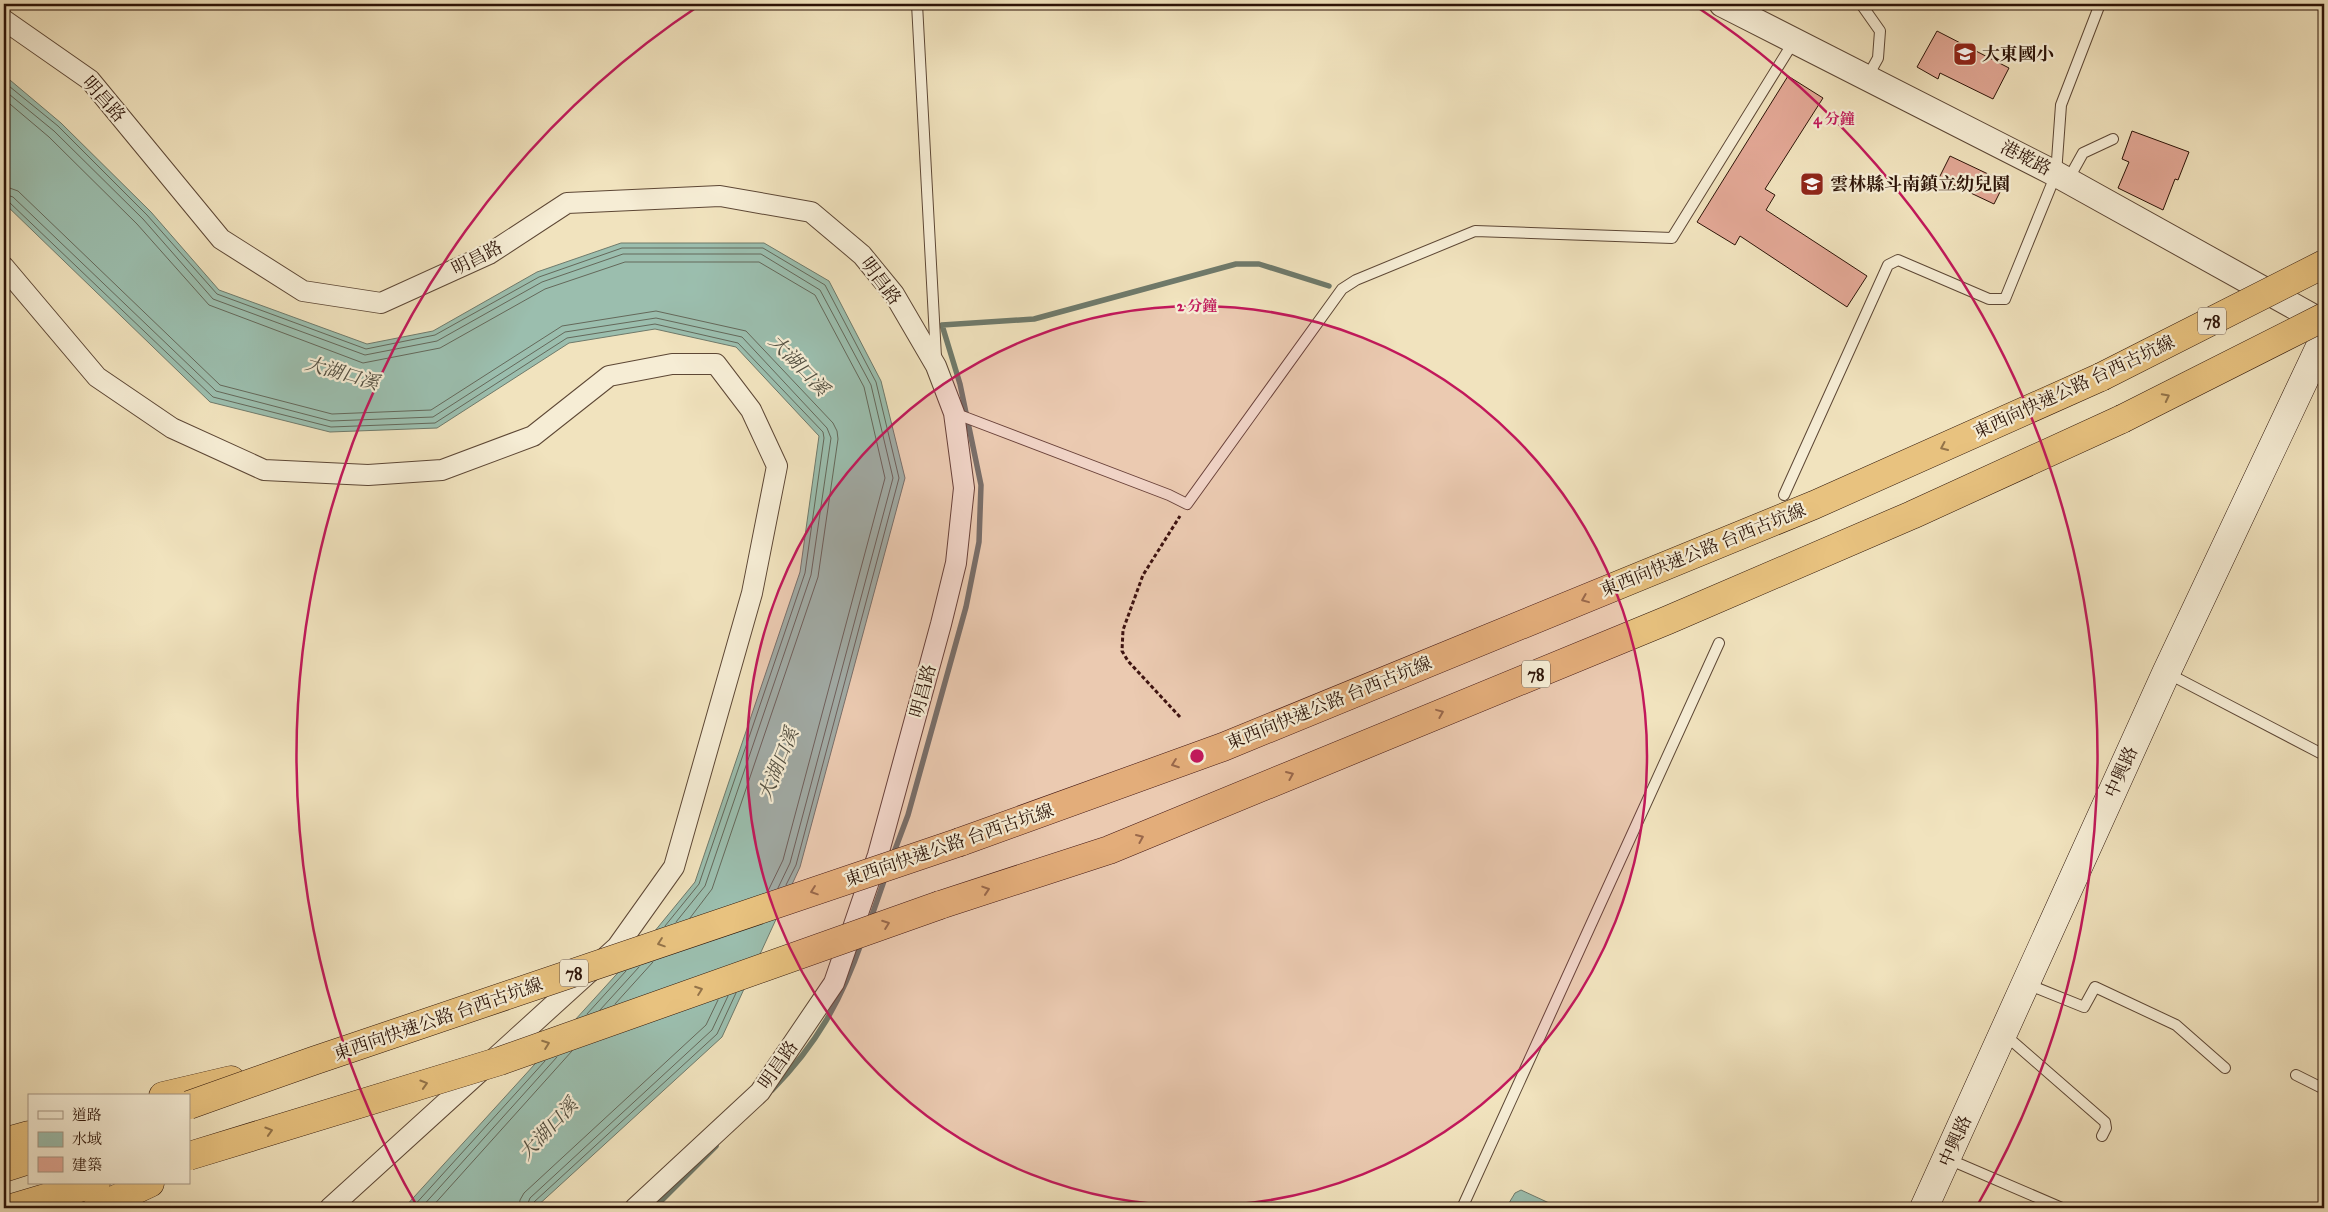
<svg xmlns="http://www.w3.org/2000/svg" width="2328" height="1212" font-family="'IM FELL Great Primer','Noto Serif TC',serif">
  <rect width="100%" height="100%" fill="#f1e3be"/>
  <filter id="stains"><feTurbulence type="fractalNoise" baseFrequency=".004" numOctaves="4"/><feColorMatrix values="0 0 0 0 .2 0 0 0 0 .09 0 0 0 0 .02 0 0 0 .5 -.17"/></filter>
  <radialGradient id="worn" r=".72"><stop offset=".6" stop-color="#630" stop-opacity="0"/><stop offset="1" stop-color="#630" stop-opacity=".3"/></radialGradient>
  <path fill="#9bbeae" stroke="#6f7a6b" d="M4 75 61 123 151 212 219 290 367 344 433 331 537 272 621 243H764L829 281 881 381 905 478 800 867 722 1037 535 1208H404L645 943 695 882 800 572 819 436 736 347 655 329 569 343 437 428 330 432 210 402 4 203Z
    M1521 1190 1560 1208H1506L1515 1193Z"/>
  <g fill="none" stroke-linecap="round" stroke-linejoin="round">
    <path stroke="#64685a" stroke-width="1" d="M4 82 58 126 147 215 217 294 366 349 435 335 539 277 622 248H763L825 285 876 382 899 478 796 865 786 885
      M4 90 54 131 143 219 213 299 365 355 437 341 542 282 623 254H761L820 290 871 385 893 478 790 863 778 888
      M4 99 49 137 137 224 209 305 363 363 440 348 545 289 625 262H759L815 295 864 387 885 478 783 860 768 891
      M4 186 18 191 220 385 332 414 431 410 562 326 656 311 746 331 833 423 837 431 838 439 818 577 712 889 690 918
      M4 194 13 197 216 391 331 421 433 417 565 332 656 318 742 337 827 428 831 438 811 575 705 886 676 922
      M4 200 9 202 213 397 331 427 435 423 567 338 655 324 738 343 823 432 824 438 805 573 699 884 665 926
      M615 1004 653 962
      M600 1010 639 967
      M587 1014 626 971
      M412 1208 545 1061
      M421 1208 557 1057
      M431 1208 572 1051
      M519 1208 520 1200 524 1193 706 1025 718 1000
      M526 1208 530 1198 712 1030 728 996
      M532 1208 534 1202 717 1034 736 993"/>
    <path stroke="#6f7a6b" stroke-width="5.5" d="M893 855 908 815 966 607 979 542 981 485 960 384 942 325 1034 319 1236 264H1259L1329 286
      M870 921 886 875
      M772 1090C817 1044 841 1001 862 941
      M654 1208 716 1146"/>
  </g>
  <path fill="#e3a896" stroke="#2c1307" d="M1937 31 2009 68 1993 99 1940 73 1938 79 1917 67Z
    M1788 76 1823 98 1765 189 1775 195 1766 210 1867 276 1847 307 1740 236 1735 245 1697 222Z
    M2132 131 2189 152 2178 180 2175 179 2163 210 2118 188 2129 162 2122 159Z
    M1950 156 2005 182 1994 204 1939 178Z"/>
  <g fill="none" stroke-linecap="round" stroke-linejoin="round">
    <g stroke="#5d4735" stroke-width="12">
      <path id="service" d="M917 4 936 357
        M1861 4 1880 31 1878 58 1868 76
        M2068 180 2083 153 2113 139
        M954 413 1169 495 1187 504 1342 289 1356 280 1475 231 1672 238 1794 41
        M1784 495 1888 265 1898 260 1989 299H2005L2056 174 2061 105 2100 4
        M2167 673 2324 755
        M2027 984 2084 1007 2095 987 2176 1025 2225 1068
        M2004 1034 2105 1122 2106 1128 2102 1136
        M2296 1075 2324 1089
        M1948 1159 2062 1208
        M1462 1208 1719 643"/>
    </g>
    <g stroke="#5d4735" stroke-width="22">
      <path id="minor" d="M4 20 90 80 221 239 303 291 381 303 489 254 567 203 720 196 811 212 862 255 894 294 936 366 954 413 964 488 956 563 941 624 878 855 834 983 760 1092 635 1208
        M4 267 97 377 172 428 264 470 368 475 442 470 533 436 609 376 672 364H716L751 410 777 466 752 593 674 867 617 947 330 1208"/>
    </g>
    <g stroke="#5d4735" stroke-width="27">
      <path id="tertiary" d="M1722 4 2056 174 2324 323"/>
    </g>
    <g stroke="#2c1307" stroke-width="29">
      <path id="secondary" d="M1924 1208 2166 673 2324 338"/>
    </g>
    <g stroke="#2c1307" stroke-width="29">
      <path id="trunk" d="M960 842 1223 747 1814 505 2101 377
        M940 905 1109 850 1668 620 1912 515 2122 419
        M4 1168 29 1160
        M12 1208 96 1183"/>
    </g>
    <g stroke="#2c1307" stroke-width="29">
      <path id="motorway" d="M163 1096 231 1080
        M4 1142 29 1135
        M97 1208 150 1183"/>
    </g>
    <path stroke="#2c1307" stroke-width="3" stroke-dasharray="4 2.5" stroke-linecap="butt" d="M1180 717 1128 661 1122 651 1123 630 1143 575 1180 516"/>
    <use href="#service" stroke="#f6edd5" stroke-width="10"/>
    <use href="#minor" stroke="#f6edd5" stroke-width="20"/>
    <use href="#tertiary" stroke="#f6edd5" stroke-width="25"/>
    <use href="#secondary" stroke="#f6edd5" stroke-width="28"/>
    <use href="#trunk" stroke="#e8c27f" stroke-width="28"/>
    <use href="#motorway" stroke="#e8c27f" stroke-width="28"/>
    <g stroke="#2c1307" stroke-width="29" stroke-linecap="butt">
      <path id="trunk-bridge" d="M2101 377 2324 264
        M2122 419 2324 317
        M189 1105 313 1061 960 842
        M189 1156 500 1061 940 905"/>
    </g>
    <use href="#trunk-bridge" stroke="#e8c27f" stroke-width="28"/>
  </g>
  <defs><path id="oneway-chevron" d="M-2-3.5L2.5 0L-2 3.5" fill="none" stroke-width="1.6" stroke-linecap="round" stroke-linejoin="round" transform="scale(1.25)"/></defs>
  <g stroke="#937349">
    <use href="#oneway-chevron" transform="translate(2166 397) rotate(-27)"/>
    <use href="#oneway-chevron" transform="translate(1944 447) rotate(156)"/>
    <use href="#oneway-chevron" transform="translate(1585 599) rotate(158)"/>
    <use href="#oneway-chevron" transform="translate(1440 713) rotate(-22)"/>
    <use href="#oneway-chevron" transform="translate(1175 764) rotate(160)"/>
    <use href="#oneway-chevron" transform="translate(1290 775) rotate(-23)"/>
    <use href="#oneway-chevron" transform="translate(1140 838) rotate(-23)"/>
    <use href="#oneway-chevron" transform="translate(986 890) rotate(-18)"/>
    <use href="#oneway-chevron" transform="translate(814 891) rotate(161)"/>
    <use href="#oneway-chevron" transform="translate(886 924) rotate(-20)"/>
    <use href="#oneway-chevron" transform="translate(661 943) rotate(161)"/>
    <use href="#oneway-chevron" transform="translate(699 990) rotate(-20)"/>
    <use href="#oneway-chevron" transform="translate(546 1044) rotate(-20)"/>
    <use href="#oneway-chevron" transform="translate(424 1084) rotate(-17)"/>
    <use href="#oneway-chevron" transform="translate(269 1131) rotate(-17)"/>
  </g>
  <circle cx="1197" cy="756" r="450" fill="#c2185b" fill-opacity=".12"/>
  <g fill="none" stroke="#c2185b" stroke-width="2.5">
    <circle cx="1197" cy="756" r="450"/>
    <path d="M417 1206A901 901 0 0 1 700 5M1694 5A901 901 0 0 1 1977 1206"/>
  </g>
  <defs>
    <g id="school-square" transform="scale(1.25)"><rect x="-9" y="-9" width="18" height="18" rx="4" fill="#8f2418" stroke="#f6edd5"/><path d="M0-5L7-2L0 1L-7-2ZM-4 1L0 2.5L4 1V4Q0 6-4 4Z" fill="#fff"/></g>
  </defs>
  <g fill-rule="evenodd">
    <use href="#school-square" x="1965" y="54"/>
    <use href="#school-square" x="1812" y="184"/>
  </g>
  <g text-anchor="middle" dominant-baseline="central" stroke-width="4.5" stroke-linejoin="round" paint-order="stroke">
    <g fill="#f6edd5" stroke="#695445" stroke-width="1">
      <rect x="2198" y="307.5" width="28" height="27" rx="4"/>
      <rect x="1522" y="660.5" width="28" height="27" rx="4"/>
      <rect x="560" y="959.5" width="28" height="27" rx="4"/>
    </g>
    <g font-size="16" font-weight="bold" fill="#2c1307">
      <text x="2212" y="321">78</text>
      <text x="1536" y="674">78</text>
      <text x="574" y="973">78</text>
    </g>
    <g font-size="18" font-weight="bold" fill="#2c1307" stroke="#f6edd5" text-anchor="start">
      <text x="1982" y="54">大東國小</text>
      <text x="1830" y="184">雲林縣斗南鎮立幼兒園</text>
    </g>
    <g font-size="18" fill="#2c1307" stroke="#f6edd5">
      <text transform="translate(104 99) rotate(48)">明昌路</text>
      <text transform="translate(2026 158) rotate(27)">港墘路</text>
      <text transform="translate(477 258) rotate(-27)">明昌路</text>
      <text transform="translate(881 281) rotate(53)">明昌路</text>
      <text transform="translate(2074 387) rotate(-25)">東西向快速公路 台西古坑線</text>
      <text transform="translate(1703 550) rotate(-22)">東西向快速公路 台西古坑線</text>
      <text transform="translate(923 691) rotate(-75)">明昌路</text>
      <text transform="translate(1329 703) rotate(-22)">東西向快速公路 台西古坑線</text>
      <text transform="translate(2121 772) rotate(-66)">中興路</text>
      <text transform="translate(949 845) rotate(-19)">東西向快速公路 台西古坑線</text>
      <text transform="translate(438 1019) rotate(-19)">東西向快速公路 台西古坑線</text>
      <text transform="translate(778 1065) rotate(-55)">明昌路</text>
      <text transform="translate(1955 1141) rotate(-66)">中興路</text>
    </g>
    <g font-size="19" font-style="italic" fill="#534f41" stroke="#f6edd5">
      <text transform="translate(799 365) rotate(46)">大湖口溪</text>
      <text transform="translate(342 373) rotate(16)">大湖口溪</text>
      <text transform="translate(778 764) rotate(-68)">大湖口溪</text>
      <text transform="translate(548 1129) rotate(-47)">大湖口溪</text>
    </g>
  </g>
  <circle cx="1197" cy="756" r="8" fill="#c2185b" stroke="#f6edd5" stroke-width="2.5"/>
  <g font-size="15" text-anchor="middle" font-weight="bold" fill="#c2185b" stroke="#f6edd5" stroke-width="4.5" stroke-linejoin="round" paint-order="stroke">
    <text x="1834" y="124">4 分鐘</text>
    <text x="1197" y="311">2 分鐘</text>
  </g>
  <rect width="2328" height="1212" fill="none" stroke="#f1e3be" stroke-width="20"/>
  <rect x="5" y="5" width="2318" height="1202" fill="none" stroke="#2c1307" stroke-width="2.5"/>
  <rect x="10" y="10" width="2308" height="1192" fill="none" stroke="#2c1307"/>
  <rect x="28" y="1094" width="162" height="90" fill="#f6edd5" stroke="#a59683"/>
  <rect x="38" y="1111" width="25" height="8" fill="#f6edd5" stroke="#a59683"/>
  <text x="72" y="1120" font-size="15" fill="#2c1307">道路</text>
  <rect x="38" y="1132" width="25" height="15" fill="#9bbeae" stroke="#a59683"/>
  <text x="72" y="1144" font-size="15" fill="#2c1307">水域</text>
  <rect x="38" y="1157" width="25" height="15" fill="#e3a896" stroke="#a59683"/>
  <text x="72" y="1170" font-size="15" fill="#2c1307">建築</text>
  <rect width="100%" height="100%" filter="url(#stains)"/>
  <rect width="100%" height="100%" fill="url(#worn)"/>
</svg>
